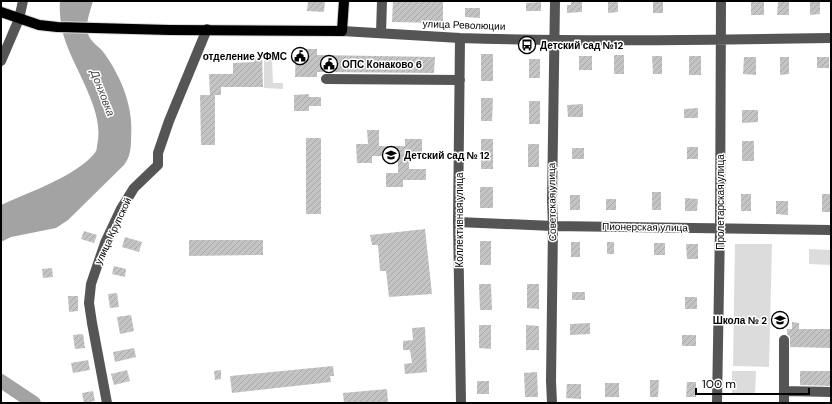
<svg xmlns="http://www.w3.org/2000/svg" width="832" height="404" font-family="'DM Sans',sans-serif">
  <defs>
    <pattern id="building-hatch" width="6" height="6" patternUnits="userSpaceOnUse"><rect width="6" height="6" fill="#c4c4c4"/><path d="M-1 1l2-2M0 6l6-6M5 7l2-2" fill="none" stroke="#a7a7a7"/></pattern>
  </defs>
  <rect width="100%" height="100%" fill="#fff"/>
  <path fill="#dcdcdc" d="M264 60H272L273 83H283V89L264 88Z
    M735 244H772L769 367 733 366Z
    M809 249 831 250V265L809 264Z
    M732 371H756L755 395H732Z"/>
  <path fill="#a3a3a3" d="M60 1H93C90 12 85 23 88 34 91 43 99 46 104 53 122 78 134 108 131 139 131 149 130 157 124 165L68 220 56 228 11 237 1 242V205C27 193 76 176 94 154 96 152 97 149 97 146 106 112 74 70 64 37 61 26 59 12 60 1Z"/>
  <g fill="none" stroke-linecap="round" stroke-linejoin="round">
    <path stroke="#a3a3a3" stroke-width="14" d="M1 381 34 403"/>
  </g>
  <path fill="url(#building-hatch)" d="M308 1H325L324 12 307 11Z
    M393 1H443V23L392 22Z
    M571 1H582V12L567 13V5H571Z
    M608 1H618V12L608 13Z
    M751 1H764V15H751Z
    M541 2V11H526V3Z
    M653 2H663V13H653Z
    M778 2H789V15H777Z
    M810 2H820V14L810 15Z
    M465 8H480V18L465 17Z
    M296 49H317V55L435 57 434 73 317 72V77H295Z
    M481 54H493V81H481Z
    M614 55H624V74H614Z
    M579 56H592V70H579Z
    M652 56H662V74H653Z
    M689 56H701V75H689Z
    M254 57H262L263 87H221V95H215V145H201L200 95H210L209 74H233V63L254 62Z
    M744 57H756V75L743 74Z
    M780 57H789V74L780 75Z
    M817 57H829V68H817Z
    M529 59H540V78H529Z
    M309 94V97H321V106H309V111H294V95Z
    M481 98H493L492 121H481Z
    M529 101H540V124H529Z
    M583 104V117H568L567 105Z
    M698 108V118H684V109Z
    M742 110H758V122L742 123Z
    M367 130H379V146H405V139H422V153H409V169H426V180H403V187H386V173H398V156H372V163H357L356 144H368Z
    M306 138H321V214H306Z
    M481 139H493V169H481Z
    M742 141H754V161H742Z
    M528 144H539V167H528Z
    M687 147H698V159H687Z
    M572 148H584V159H572Z
    M480 187H493V208H480Z
    M652 192H661V210H652Z
    M741 194H751V211H741Z
    M822 194H831V212H822Z
    M570 195H580V210H570Z
    M685 198 698 199 697 211H685Z
    M606 199H616V210H606Z
    M776 201H788V215L776 214Z
    M425 229 432 294 389 297 386 271H380L378 245H372L370 235Z
    M84 231 97 235 94 243 81 239Z
    M125 237 142 242 139 252 122 247Z
    M189 240H263V255L189 256Z
    M480 241H491V265H480Z
    M571 242H580V257H571Z
    M607 242H614V254H607Z
    M654 243H665V255H654Z
    M686 244H698V259H687Z
    M114 266 126 269 125 277 112 274Z
    M52 268 53 277 43 278 42 269Z
    M479 284H491L492 310H480Z
    M527 284H539V309L527 308Z
    M572 292H585V300H572Z
    M117 293 119 307 110 308 108 294Z
    M68 296H78V311L69 312Z
    M685 297H697V309H685Z
    M131 315 134 331 120 334 117 317Z
    M792 322 799 323V329H831V348L790 347V337L787 334V329H792Z
    M590 323V334L570 335V324Z
    M479 325H491V349L479 348Z
    M526 325 539 326V350H526Z
    M425 327 427 372 405 374 404 364 412 363 410 350H403V341L413 340 412 328Z
    M83 334 85 348 75 349 73 335Z
    M682 335H696V346H682Z
    M134 348 136 357 115 362 113 352Z
    M88 360 90 370 73 373 71 363Z
    M333 366 334 376H330L331 382 232 393 230 376Z
    M127 370 130 381 114 385 111 374Z
    M221 370V379L215 380 214 371Z
    M800 371H831V386L800 385Z
    M537 372 538 397H525L524 373Z
    M650 380H659L658 397H650Z
    M477 381H489V394H477Z
    M687 382H696V397H686Z
    M605 383H619V397H605Z
    M567 384H581V399L566 398Z
    M387 389 388 403H344L343 393Z
    M93 391 95 401 84 403 82 393Z"/>
  <g fill="none" stroke-linecap="round" stroke-linejoin="round">
    <g stroke="#dbdbdb" stroke-width="12">
      <path id="major" d="M1 12 39 25 57 27 170 30 342 31 344 1"/>
    </g>
    <path stroke="#555" stroke-width="10" d="M342 31C381 33 420 36 460 38 583 42 707 40 831 38
      M381 33 382 1
      M460 38 458 222 461 403
      M1 61 19 19 23 1
      M326 79 460 80
      M458 222 553 226 831 230
      M784 340V403
      M784 391 831 392
      M107 403 92 323 89 303 91 284 105 243 121 209 134 188 158 165V153L169 121 207 29
      M552 403 551 381 553 226 552 201 555 1
      M717 403 720 228 721 1"/>
    <use href="#major" stroke="#000" stroke-width="10"/>
  </g>
  <defs>
    <g id="bus-ring" transform="scale(0.9)"><circle r="9.5" fill="#fff" stroke="#000" stroke-width="1.5"/><path d="M-5-6H5V4H4V6H2V4H-2V6H-4V4H-5ZM-3.5-4V0h7V-4ZM-3.5 1.2v1.5H-2V1.2ZM2 1.2v1.5H3.5V1.2Z" fill="#000"/></g>
    <g id="civic-ring" transform="scale(0.9)"><circle r="9.5" fill="#fff" stroke="#000" stroke-width="1.5"/><path d="M-.6-6.5H3V-4.5H.6V-3L4-1V1h2V6H-6V1h2V-1L-.6-3ZM-1.2 2.5V6h2.4V2.5Z" fill="#000"/></g>
    <g id="school-ring" transform="scale(0.9)"><circle r="9.5" fill="#fff" stroke="#000" stroke-width="1.5"/><path d="M0-5L7-2L0 1L-7-2ZM-4 1L0 2.5L4 1V4Q0 6-4 4Z" fill="#000"/></g>
  </defs>
  <g fill-rule="evenodd">
    <use href="#bus-ring" x="527" y="45"/>
    <use href="#civic-ring" x="300" y="56"/>
    <use href="#civic-ring" x="329" y="64"/>
    <use href="#school-ring" x="391" y="155"/>
    <use href="#school-ring" x="780" y="320"/>
  </g>
  <g text-anchor="middle" dominant-baseline="central" stroke-width="3" stroke-linejoin="round" paint-order="stroke">
    <g font-size="10" fill="#000" stroke="#fff">
      <text transform="translate(464 25) rotate(2)">улица Революции</text>
      <text transform="translate(552 202) rotate(-91)">Советская улица</text>
      <text transform="translate(720 202) rotate(-90)">Пролетарская улица</text>
      <text transform="translate(459 220) rotate(-90)">Коллективная улица</text>
      <text transform="translate(645 227) rotate(1)">Пионерская улица</text>
      <text transform="translate(113 231) rotate(-65)">улица Крупской</text>
    </g>
    <g font-size="10" font-weight="bold" fill="#000" stroke="#fff" text-anchor="start">
      <text x="540" y="45">Детский сад №12</text>
      <text x="287" y="56" text-anchor="end">отделение УФМС</text>
      <text x="342" y="64">ОПС Конаково 6</text>
      <text x="404" y="155">Детский сад № 12</text>
      <text x="767" y="320" text-anchor="end">Школа № 2</text>
    </g>
    <g font-size="11" font-style="italic" fill="#444" stroke="#fff">
      <text transform="translate(103 93) rotate(69)">Донховка</text>
    </g>
  </g>
  <rect width="832" height="404" fill="none" stroke="#000000" stroke-width="4"/>
  <path d="M696 388v6h113v-6" fill="none" stroke="#000000" stroke-width="2"/>
  <text x="702" y="388" font-size="12" fill="#000000" stroke="#ffffff" stroke-width="3" paint-order="stroke">100 m</text>
</svg>
